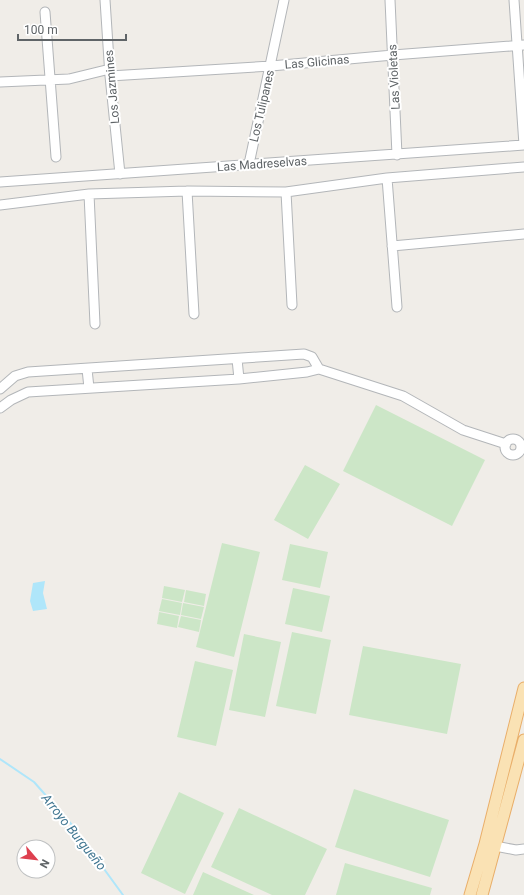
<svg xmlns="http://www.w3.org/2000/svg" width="524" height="895" font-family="Roboto,sans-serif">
  <rect width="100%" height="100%" fill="#f0ede8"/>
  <path fill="#cce6c7" d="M376 405 485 460 452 526 343 471Z
    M305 465 340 484 308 539 274 520Z
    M222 543 260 552 234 657 196 647Z
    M290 544 328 552 320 588 282 580Z
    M164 586 185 590 182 602 162 598Z
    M293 588 330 596 322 632 285 624Z
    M186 590 206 594 204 606 184 602Z
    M162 599 182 603 180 615 159 611Z
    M183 603 204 607 201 619 181 615Z
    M159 612 179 616 177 628 157 624Z
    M181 616 201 620 199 632 178 627Z
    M292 632 331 640 316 714 276 706Z
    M244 634 281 642 265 717 229 710Z
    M363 646 461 664 447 734 349 715Z
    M195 661 233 670 216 746 177 737Z
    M354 789 449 820 430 877 335 847Z
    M179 792 224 813 185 894 141 873Z
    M239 808 327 849 305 895H272L211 867Z
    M345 863 432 888 430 895H336Z
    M203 872 254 895H193Z"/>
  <path fill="#afe6fa" d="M45 581 43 593 47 609 33 611 30 601 33 583Z"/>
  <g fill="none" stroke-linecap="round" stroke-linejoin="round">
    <path stroke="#afe6fa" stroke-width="2" d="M0 759 34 782 72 825 123 895"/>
    <g stroke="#b3b6b9" stroke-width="11">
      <path id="minor" d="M105 0 110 76 120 174
        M390 0 397 155
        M514 0 524 145
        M45 12 56 157
        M110 76 271 66 393 55 524 45
        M0 82 69 79 110 69
        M249 164 284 0
        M387 178 397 307
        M0 182 524 145
        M187 191 194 314
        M286 192 292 305
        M89 194 95 324
        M0 205 89 194 187 191 286 192 387 178 524 167
        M392 246 524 234
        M237 359 239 379
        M87 369 89 388
        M0 389 15 376 28 372 304 354 312 357 319 369
        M0 408 11 400 28 392 239 379 307 372 319 369 403 396 463 430 506 444
        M505 447a8 8 0 1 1 16 0a8 8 0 1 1-16 0Z
        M490 845 516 850 524 849"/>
    </g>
    <g stroke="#e9ae69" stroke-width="13">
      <path id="major" d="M470 895 485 844 524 688
        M482 895 524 740"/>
    </g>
    <use href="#minor" stroke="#fff" stroke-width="9"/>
    <use href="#major" stroke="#fae2b4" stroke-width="11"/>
  </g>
  <g text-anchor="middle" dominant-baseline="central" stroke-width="4" stroke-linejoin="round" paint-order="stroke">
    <g font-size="12" fill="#5f6467" stroke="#fff">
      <text transform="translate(317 62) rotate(-5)">Las Glicinas</text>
      <text transform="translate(394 77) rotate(-93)">Las Violetas</text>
      <text transform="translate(112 87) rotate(-95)">Los Jazmines</text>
      <text transform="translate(262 106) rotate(-77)">Los Tulipanes</text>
      <text transform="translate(262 164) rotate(-4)">Las Madreselvas</text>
    </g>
    <g font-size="13" font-style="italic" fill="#417792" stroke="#fff">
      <text transform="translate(74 832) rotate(51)">Arroyo Burgueño</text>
    </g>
  </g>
  <g transform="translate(36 859) rotate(118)"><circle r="19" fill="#ffffff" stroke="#bfc1c2"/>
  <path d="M0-3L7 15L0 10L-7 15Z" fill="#de404f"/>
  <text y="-6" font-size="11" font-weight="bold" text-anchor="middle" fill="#5f6467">N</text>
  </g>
  <path d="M18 34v6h108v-6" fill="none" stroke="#5f6467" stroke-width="2"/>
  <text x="24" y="34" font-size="12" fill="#5f6467" stroke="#ffffff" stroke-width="3" paint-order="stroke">100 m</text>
</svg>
